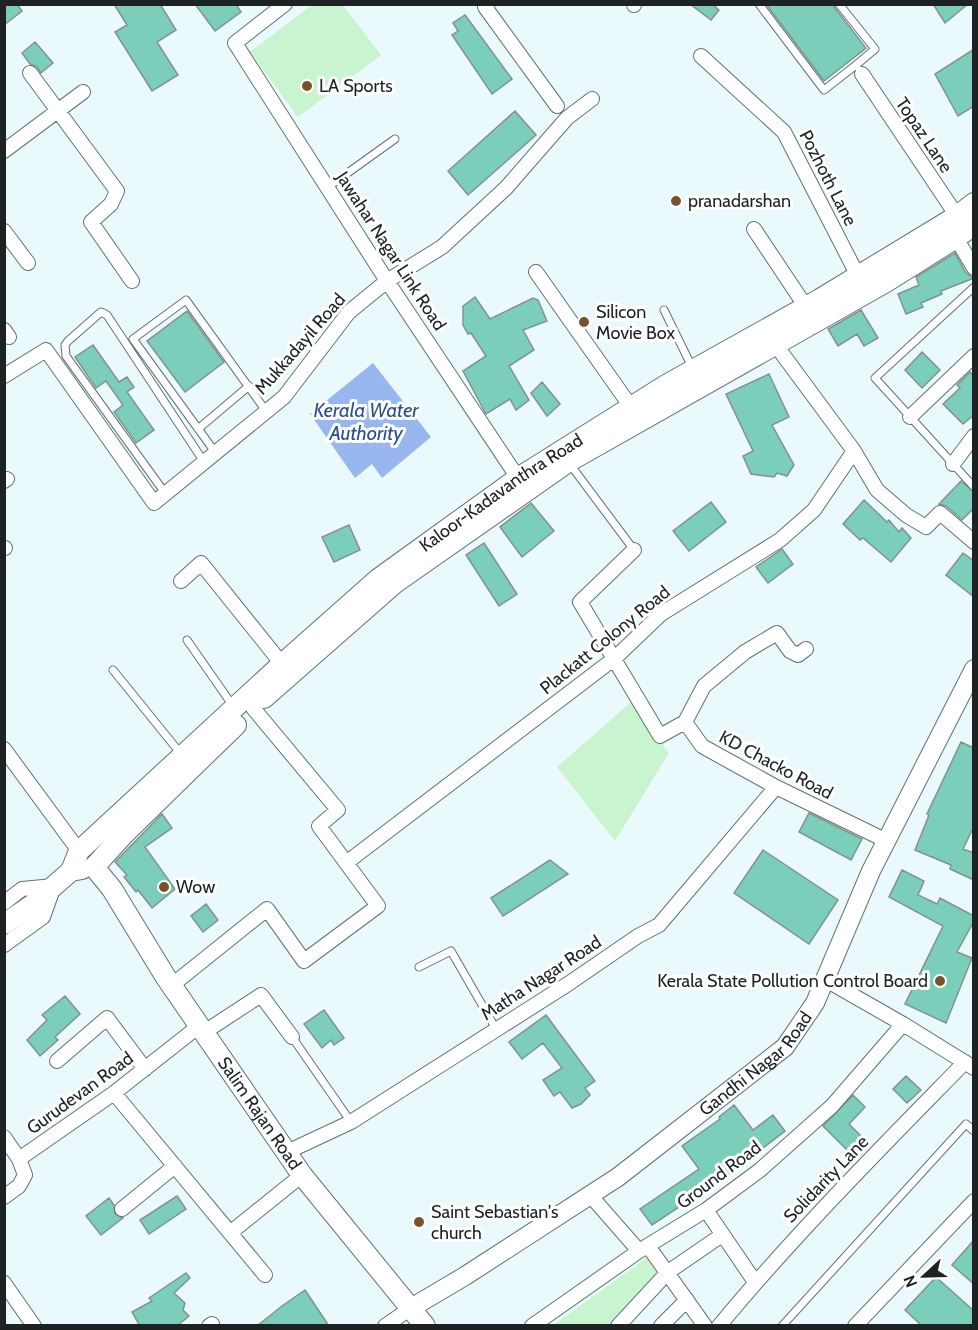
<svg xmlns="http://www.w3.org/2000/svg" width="978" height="1330" font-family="Cabin,sans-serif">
  <rect width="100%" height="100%" fill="#eaf9fb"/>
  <path fill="#c8f5cf" d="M343 5 381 55 298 117 250 52 312 5Z
    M631 702 669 753 615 841 557 767Z
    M649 1256 660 1271 608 1325 552 1326Z"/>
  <path fill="#97b7ee" d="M373 363 431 437 382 478 372 464 355 478 310 414Z"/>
  <path fill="#7aceba" stroke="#84928e" stroke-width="1.5" d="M4 4H17L22 11 4 25Z
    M114 4H160L176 30 157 42 178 75 152 91 115 32 127 25Z
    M195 4H236L241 12 215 31Z
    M690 4H712L719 10 711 20Z
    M766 4H832L866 48 824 81Z
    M933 4H968L945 23Z
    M465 15 512 79 492 94 452 35 458 31 453 23Z
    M35 42 53 63 41 73 37 67 30 64 22 53Z
    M974 49V106L958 116 935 74Z
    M515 111 536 135 468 195 448 171Z
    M955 253 966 273 974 278 941 291 942 294 921 303 923 307 906 314 898 294 919 285 916 277Z
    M475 297 490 319 533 298 538 300 547 321 523 330 534 350 509 366 529 400 516 410 510 399 486 414 463 371 486 356 471 333 468 334 463 325V306Z
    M861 310 878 338 864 346 857 334 838 346 828 329Z
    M187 311 224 362 185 392 147 341Z
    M93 345 119 382 127 377 134 387 127 392 154 430 136 443 114 412 123 405 106 381 96 388 75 357Z
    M922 352 940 370 922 388 905 370Z
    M970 372 974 376V415L963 424 943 404 960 388 957 385Z
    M769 374 789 417 772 425 794 465 787 476 777 473 774 477 751 474 743 456 753 451 726 394Z
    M542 382 560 404 547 416 531 393Z
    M961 481 974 492V508L962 520 946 506 939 504Z
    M864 500 887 522 889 520 899 532 902 528 911 538 891 562 863 538 860 540 843 524Z
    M711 502 726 522 689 551 673 531Z
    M531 503 554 531 522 557 500 527Z
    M349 525 360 550 334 562 322 537Z
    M484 543 517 594 499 606 466 555Z
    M782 549 793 564 768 583 756 567Z
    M963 553 974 561V597L946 575Z
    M961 742 974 748V826L963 849 974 853V880L950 869 951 865 915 850 929 815 927 814Z
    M809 813 862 839 851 860 799 832Z
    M162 814 172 828 145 847 175 889 152 908 138 890 136 892 124 877 127 875 115 862Z
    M763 850 838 900 809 944 734 893Z
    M550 860 568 874 503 916 491 898Z
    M902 870 924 881 918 895 937 904 940 898 974 916V921L957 952 972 958 946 1023 905 1004 943 926 889 897Z
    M206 904 218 920 203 932 191 916Z
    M65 996 80 1014 55 1037 58 1040 40 1056 27 1040 47 1020 42 1015Z
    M324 1010 344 1038 334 1045 331 1040 322 1048 304 1024Z
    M546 1015 595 1081 585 1088 590 1095 581 1104 572 1108 560 1092 554 1096 543 1080 562 1068 543 1043 522 1059 509 1042Z
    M906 1076 921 1090 907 1103 893 1089Z
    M853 1095 865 1107 849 1124 870 1145 856 1159 823 1126Z
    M734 1105 753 1130 773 1115 785 1131 732 1172 652 1225 640 1209 699 1169 682 1146 720 1119 719 1117Z
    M177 1196 186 1209 149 1234 140 1220Z
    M109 1198 114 1205 115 1214 123 1218 101 1235 86 1216Z
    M974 1240V1284L952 1265Z
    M186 1273 190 1278 174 1293 185 1303 183 1310 189 1316 177 1326H140L132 1312 152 1301 149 1298Z
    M936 1277 974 1311V1326H922L905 1310Z
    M305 1290 329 1326H257L282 1306Z"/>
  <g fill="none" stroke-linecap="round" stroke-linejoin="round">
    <g stroke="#637172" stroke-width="9">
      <path id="service" d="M759 4 824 90 856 65
        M839 4 875 49 856 65 857 67
        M328 187 395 139
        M974 287 875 378 974 487
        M664 310 692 367
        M198 429 249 386
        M215 452 133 339 186 300 266 411
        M569 463 634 550
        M165 493 66 356 65 345 68 341 101 312 107 315 204 462
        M187 640 233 706
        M113 670 181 754
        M419 967 451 951 496 1029
        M292 1037 351 1122
        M782 1326 966 1124 974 1131"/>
    </g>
    <g stroke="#637172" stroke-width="16">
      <path id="minor" d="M285 4 235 43 387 281 518 478
        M488 4 485 7 557 106
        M634 4V5
        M701 56 784 132 858 276
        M30 73 117 191 111 204 91 222 132 281
        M862 74 957 216
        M4 151 83 92
        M754 229 806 307
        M4 231 28 263
        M956 238 974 268
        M536 272 631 407
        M4 330 9 337
        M775 344 854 451 877 490 906 515 926 527 940 513 974 542
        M4 376 46 350 154 503 284 397 349 312 387 281 442 247 506 188 567 118 592 99
        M910 417 974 356
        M953 464 974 436
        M4 481 7 479
        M4 548H5
        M634 550 580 602 660 736 685 722
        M181 581 201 563 282 664
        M806 649 798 655 790 651 777 633 745 652 704 686 685 722 702 746 776 787 887 841
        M4 749 79 851
        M346 863 615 658 661 614 780 540 814 510 854 451
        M4 903 22 889 54 886 43 917 4 945
        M826 980 903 1024 974 1068
        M171 986 267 909 304 961 378 906 319 826 338 810 253 708
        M203 1033 261 995 292 1037
        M57 1061 107 1018 145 1069
        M114 1093 265 1275
        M4 1137 19 1159 25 1175 19 1186 4 1197
        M287 1152 351 1122 568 984 638 936 659 925 776 787
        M19 1159 114 1093 199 1026
        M590 1195 639 1251
        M122 1209 175 1166
        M706 1210 755 1282
        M230 1233 302 1175
        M648 1246 705 1326
        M4 1283 34 1326
        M209 1326 212 1324
        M385 1326 411 1308
        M532 1326 639 1251 706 1210 760 1170 832 1106 903 1024
        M618 1326 668 1272 722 1235
        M661 1326 687 1300
        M719 1326C796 1233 881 1148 965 1062
        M855 1326 974 1201"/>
    </g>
    <g stroke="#637172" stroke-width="20">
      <g id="tertiary">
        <path id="s1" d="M411 1308 465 1276 618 1177 785 1047 815 1003 871 871 974 669"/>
      </g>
    </g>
    <g stroke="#637172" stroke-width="22">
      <g id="secondary">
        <path d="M264 698 395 583 568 462 886 282 956 238 974 225"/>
        <path d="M94 867 124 834 236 725"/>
        <path id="s2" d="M94 867 112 889 165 976 302 1175 425 1326"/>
        <path id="s3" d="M71 871 79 851 282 664 378 579 518 478 666 385 820 299 957 216 974 203"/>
        <path d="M4 924 32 905 71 871 82 869"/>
      </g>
    </g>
    <use href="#service" stroke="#fff" stroke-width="7"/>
    <use href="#minor" stroke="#fff" stroke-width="14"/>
    <use href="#tertiary" stroke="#fff" stroke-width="18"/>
    <use href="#secondary" stroke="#fff" stroke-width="20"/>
  </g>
  <g fill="#77522d" stroke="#fff" stroke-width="2">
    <circle cx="307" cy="86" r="6"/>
    <circle cx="676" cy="201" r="6"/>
    <circle cx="584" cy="322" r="6"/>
    <circle cx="164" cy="887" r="6"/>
    <circle cx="940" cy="981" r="6"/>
    <circle cx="419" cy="1222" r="6"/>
  </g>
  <g text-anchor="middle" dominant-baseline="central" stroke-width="6" stroke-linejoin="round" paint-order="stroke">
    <g font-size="18" fill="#1d2223" stroke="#fff" text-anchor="start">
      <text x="319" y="86">LA Sports</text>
      <text x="688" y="201">pranadarshan</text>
      <text x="596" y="312">Silicon<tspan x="596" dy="21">Movie Box</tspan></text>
      <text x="176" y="887">Wow</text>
      <text x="928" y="981" text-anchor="end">Kerala State Pollution Control Board</text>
      <text x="431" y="1212">Saint Sebastian's<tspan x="431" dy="21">church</tspan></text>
    </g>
    <g font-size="18" fill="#1d2223" stroke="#fff">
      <text transform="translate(924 135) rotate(56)">Topaz Lane</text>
      <text transform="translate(828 178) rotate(63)">Pozhoth Lane</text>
      <text transform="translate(391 251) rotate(57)">Jawahar Nagar Link Road</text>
      <text transform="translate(300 344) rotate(-49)">Mukkadayil Road</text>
      <text stroke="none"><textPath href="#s3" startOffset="576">Kaloor-Kadavanthra Road</textPath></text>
      <text transform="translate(605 640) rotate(-39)">Plackatt Colony Road</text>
      <text transform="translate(776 765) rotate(28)">KD Chacko Road</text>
      <text transform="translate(541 978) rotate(-33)">Matha Nagar Road</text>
      <text stroke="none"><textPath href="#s1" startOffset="424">Gandhi Nagar Road</textPath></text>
      <text transform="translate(80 1093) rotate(-36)">Gurudevan Road</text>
      <text stroke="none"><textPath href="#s2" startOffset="297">Salim Rajan Road</textPath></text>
      <text transform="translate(719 1175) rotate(-37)">Ground Road</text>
      <text transform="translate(826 1179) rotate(-46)">Solidarity Lane</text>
    </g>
    <g font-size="20" font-style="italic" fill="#2b4f91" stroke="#fff">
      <text x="366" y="410">Kerala Water<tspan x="366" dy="23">Authority</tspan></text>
    </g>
  </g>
  <rect width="978" height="1330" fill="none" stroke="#1d2223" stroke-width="12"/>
  <g transform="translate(924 1276) rotate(248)" stroke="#ffffff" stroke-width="4.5" paint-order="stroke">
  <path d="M0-4.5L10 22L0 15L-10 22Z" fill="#1d2223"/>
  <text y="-9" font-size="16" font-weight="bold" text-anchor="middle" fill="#1d2223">N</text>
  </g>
</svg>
